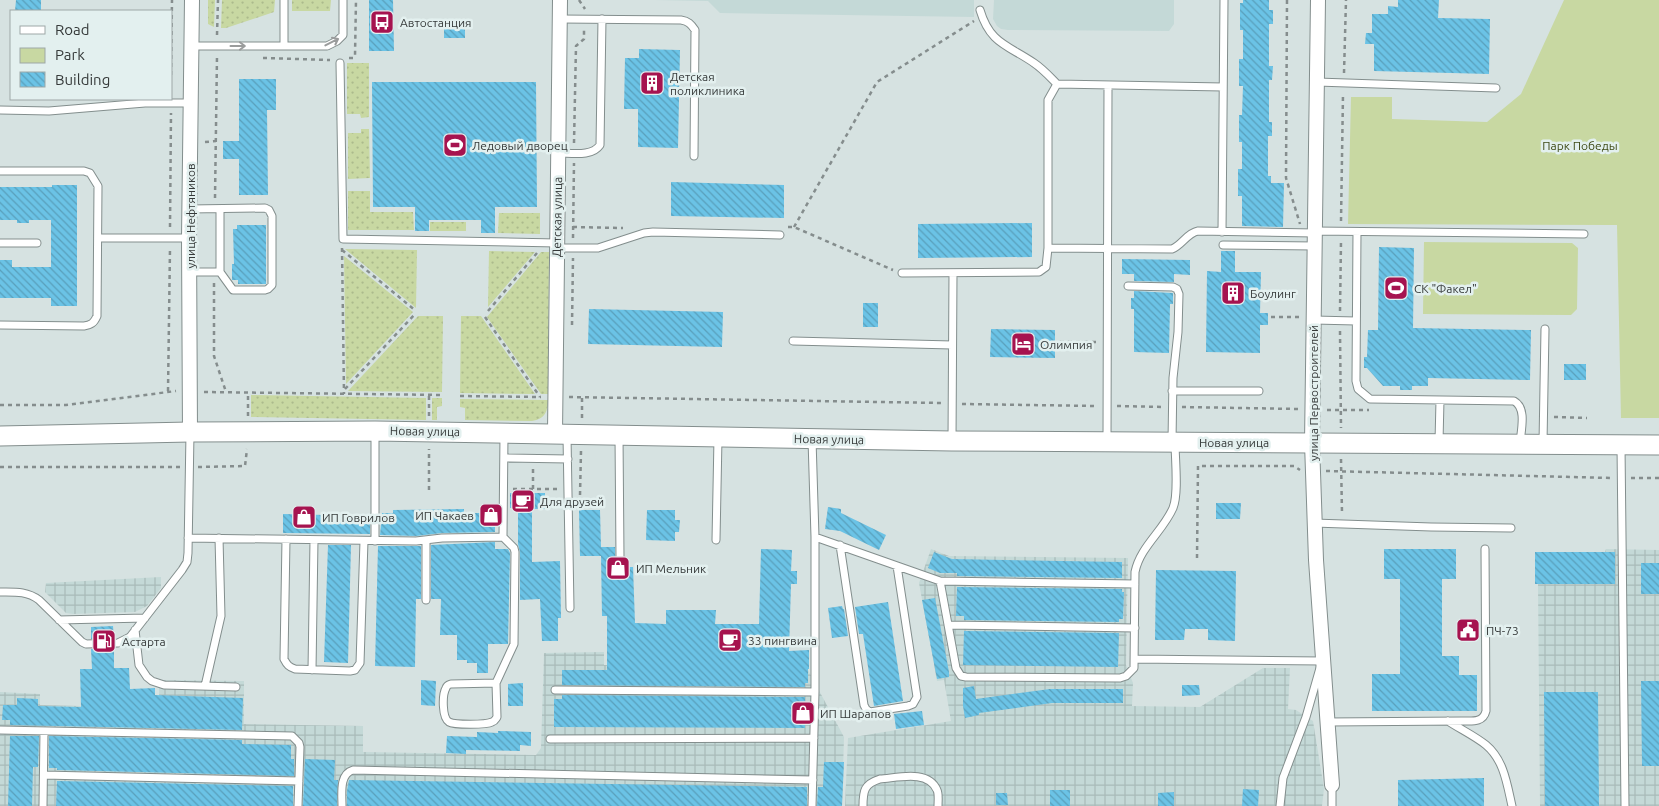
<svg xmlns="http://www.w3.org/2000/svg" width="1659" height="806" font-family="Ubuntu,sans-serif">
  <defs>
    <pattern id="industrial-grid" width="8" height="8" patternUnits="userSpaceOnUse" patternTransform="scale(1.25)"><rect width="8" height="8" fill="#c4d9d7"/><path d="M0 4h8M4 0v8" fill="none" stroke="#a9bbb9"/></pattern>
    <pattern id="grass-dots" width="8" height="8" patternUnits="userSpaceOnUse" patternTransform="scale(1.25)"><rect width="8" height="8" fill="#c8d8a2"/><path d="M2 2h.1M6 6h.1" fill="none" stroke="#acba8c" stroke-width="1.8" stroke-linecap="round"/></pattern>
    <pattern id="building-back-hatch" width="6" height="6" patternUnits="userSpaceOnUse" patternTransform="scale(1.25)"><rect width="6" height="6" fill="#6bc3e6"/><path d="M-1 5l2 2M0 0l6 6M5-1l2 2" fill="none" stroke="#599fbb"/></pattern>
  </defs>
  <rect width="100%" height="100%" fill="#d6e2e1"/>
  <path fill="#c4d9d7" d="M655 0H974V17L720 13 708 1Z
    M994 0H1174V24L1169 31 1008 30 1001 29 997 26 993 19Z"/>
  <path fill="url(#industrial-grid)" d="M931 549 949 556 1128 558 1126 665 1133 683 1132 706 1200 707 1263 668H1290L1288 709 1296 710 1313 721 1324 789 1322 806H845L848 738 951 721 944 680 937 681 919 583Z
    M1606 549 1659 550V806H1540L1538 584H1535V552H1605Z
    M161 577V588L147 606 135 612 73 614 66 613 45 592 46 583Z
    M604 652V665H793L808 670 844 737 842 806H0V692L40 694V705L159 708V680L244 681V724L363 726V752L536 755 541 748 544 653Z"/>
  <path fill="url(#grass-dots)" d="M208 0H215L214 27 208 24Z
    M222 0H275L274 12 226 28H221Z
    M292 0H331L330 11H292Z
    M347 63H369V117L361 118 360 114H347Z
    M361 129H369L370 178 348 179V133H361Z
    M348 191H370V212H413L414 230H348Z
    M499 213H540V234L498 233Z
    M430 222H466V231H430Z
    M345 249 417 250 416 308Z
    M489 251 535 252 488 307Z
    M541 252H549L548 394H541L487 317Z
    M344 256 413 312 346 384Z
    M418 316H443L442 392 348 391Z
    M461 316H481L535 394 460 393Z
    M251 395 426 398V420L251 417Z
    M432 398H442V406L437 407V420H432Z
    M460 399 548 400C548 411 545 419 532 421L465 420V408L460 407Z"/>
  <path fill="#c8d8a2" d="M1564 0H1659V418H1621L1617 225 1348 224 1351 97H1392V119L1487 122 1521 94Z
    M1424 242 1572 243 1578 248 1577 309 1571 315 1423 314Z"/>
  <path fill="url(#building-back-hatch)" d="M16 0H41V11H15Z
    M369 0H393L394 51H369Z
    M1243 0H1269V10H1273V24H1269V66H1273L1272 80H1269V122H1272V136H1268V176H1271V183H1284L1283 227 1242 226V196H1238V169H1242V142H1239V115H1242L1243 86H1239V59H1243V30H1240V3H1243Z
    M1398 0H1439L1438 18 1490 19 1489 74 1374 71V44H1365L1366 33H1372V14H1388V6L1398 7Z
    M465 23V38H444V24Z
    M639 49 680 50 678 148 638 147V109H624L625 58H639Z
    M239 79H276V110H267L268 195H239V159H223V141H239Z
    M372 82H536L537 207H495V233H481V220H429V231H415V207H373Z
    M671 182 784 185V218L671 216Z
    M52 185H77V306H51V298H0V260H12V267H51V220H29V223H17V220H0V187H52Z
    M1032 223V257L918 258V224Z
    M237 225H266V284H238V280H232V264H234L233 229H237Z
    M1379 247 1414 248 1413 328 1531 330 1530 380 1428 378V386H1412V390H1400V386H1383L1367 368H1364V357H1367L1368 330H1378Z
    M1221 251H1235V272H1261L1260 313H1268V325H1260V353L1206 352 1207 271 1221 272Z
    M1122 259 1190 260V275L1174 274V282L1134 281V274H1122Z
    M1134 291 1173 293V304H1170L1169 353 1134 352V309H1131V298H1134Z
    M863 303H878V327H863Z
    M589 309 723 312 722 347 588 344Z
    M991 329 1055 330V358L990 357Z
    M1564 364H1586V380H1564Z
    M510 493H545V509H532V562L560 561 561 618H558V641H542L540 599 520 600V552L518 544V508H510Z
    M1216 503H1241L1240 519H1216Z
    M828 507 841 509V513L886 535 879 550 840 531 825 529Z
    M464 509V513H495V532L442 533 416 536 380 535 382 513H393V510Z
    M579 510H600L601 547H615V567H633L635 623 666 624V610H716L715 624H759L761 549 792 550 791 571H797V584H791L789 651 809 650V669H808V683H805V687L562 685V670H607V616H602L601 556H580Z
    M647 510H675V520H680L679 532H675V541L646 540Z
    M283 514 370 516V534L283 533Z
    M495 542V549H508L510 553 508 644H488V673H477V663H467V660H457V635H440L441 599H431V545Z
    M328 545H351L348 663 324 662Z
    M378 546H421V599H416L415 667 375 666Z
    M1384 549H1456V579H1442V656H1459V675H1477V711H1372V674H1400V579H1384Z
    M934 552 952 559 1122 562V578L957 576V573H940L928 568Z
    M1535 552H1615V584H1535Z
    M1641 563H1659V594H1641Z
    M1156 570 1236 571 1235 641 1208 640V629H1185L1184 640H1155Z
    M957 587 1122 589V592H1124L1123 619H1119V622L964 620V616H956Z
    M935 598 949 672V677L937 679 922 600Z
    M888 602 903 701 874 706 863 634H859L855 607Z
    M842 606 843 609H844L848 636 832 638 828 608Z
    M113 626 114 638 91 639V627Z
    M964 631 1119 633 1118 667 963 665Z
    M114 648V668H129L130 689 155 688V695L243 698 242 730 10 725V720H2L3 705H17V698L38 699V706L81 707 80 669H92L91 649Z
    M421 680 436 681 435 706 421 705Z
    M1641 681H1659V766H1642Z
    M523 683V706H508V684Z
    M1182 685H1199L1200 695 1182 696Z
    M974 686 976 699 1050 689H1123V703H1052L979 713V715L965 718 963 706V688Z
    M1544 692H1598L1599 806H1545Z
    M562 695 805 697V728L554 727V699H562Z
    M922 711 924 725 896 729 894 714Z
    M498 731 531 732V746L520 745V751L466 750V754L446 753 447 736 477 737V732L498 733Z
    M10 736H39L38 767H33L32 806H8Z
    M49 736 242 740V744L291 745V759H294V776L57 770V768H49Z
    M305 759 335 760 334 780H338L337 806H303Z
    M824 762H844L842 806H817L818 787H823Z
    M1484 778V806H1398V780Z
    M349 780 807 787V806H347V791Z
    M57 781 293 786V806H56Z
    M1243 789 1259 790 1258 806H1242Z
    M1050 790H1070V806H1050Z
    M1174 792V806H1158V793Z
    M996 793H1007L1008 805H996Z"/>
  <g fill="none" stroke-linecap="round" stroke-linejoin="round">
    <g stroke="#838e8d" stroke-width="9">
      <path id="lane" d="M284 0V46
        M980 10C990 44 1008 45 1034 63 1043 69 1050 77 1057 84L1223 87
        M560 19 681 20C688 21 691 24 695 30L694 156
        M192 46H327L337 41 343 35V0
        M340 63 343 239 557 243
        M1317 82 1496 88
        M0 110 49 111 145 103H191
        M558 153C572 153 592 157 600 145L602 19
        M0 171H84L90 173 98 186 97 316C94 323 91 325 84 326L0 325
        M1315 231 1584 234
        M1222 232 1224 0
        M1357 232 1356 381 1358 389 1370 399 1514 401C1527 408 1521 430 1520 443
        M98 238H189
        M0 243H37
        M1223 245 1315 246
        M557 248H598L644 233 653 232 780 235
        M1048 248 1172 249C1182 245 1187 233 1198 231L1315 233
        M189 272H220L233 290H265L268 289 272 285V216L269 210 265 208 190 209
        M220 272V209
        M902 273 1039 272 1046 267 1048 248V100L1057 84
        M1128 286 1173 287 1177 289 1179 294 1178 332 1173 378 1172 441
        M1314 320 1356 321
        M793 341 952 345
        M1172 391H1259
        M619 435 620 557
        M567 436 570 608
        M812 439 815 537 940 581 1135 584
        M952 440 953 273
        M1107 441 1108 85
        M1439 442 1440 400
        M1543 443 1545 329
        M1621 446 1625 806
        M504 458 568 459
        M1314 523 1431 527 1511 528
        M188 538 416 541 442 538 503 537
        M286 539 284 659C287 665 289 667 295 669L350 671 355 670 360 663 364 541
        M426 540V600
        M716 540 718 438
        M375 541V431
        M840 545 864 705 866 709 870 712 908 706 913 704 917 697 897 566
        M940 581 956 668 961 676 966 677 1120 678 1126 676 1134 668 1135 572C1140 547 1163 531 1173 508 1179 494 1175 459 1175 442
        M0 592C15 592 27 591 39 600L82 642 86 644 118 643 130 637 182 570 187 562 188 553 190 433
        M59 620 145 618
        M948 625 1135 628
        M135 630 139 665 147 677 152 681 164 685 236 687
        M1135 659 1322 661 1306 717 1283 778 1280 806
        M312 670 314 540
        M496 683 451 684C448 685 447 685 446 688 442 695 442 718 449 722 454 725 486 725 492 722 495 721 495 720 497 717L496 683 514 644 515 552 514 548 503 537 504 435
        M205 686 221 616 219 538
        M555 690 815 692
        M1448 721C1460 729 1475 736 1486 745 1504 760 1507 784 1512 806
        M1327 722 1462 721C1472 721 1483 723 1486 711L1485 549
        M0 730 292 736 299 743 300 747 298 806
        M550 739 814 738
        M44 775 299 781
        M1332 785V806
        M43 806 44 731
        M342 806C342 794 339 774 353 770L813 780
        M812 806 815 692V537
        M863 806C863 791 864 784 880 779 897 778 928 769 937 790 939 794 938 801 938 806"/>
    </g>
    <g stroke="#838e8d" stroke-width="16">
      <path id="street" d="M1318 0 1312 443 1316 560 1332 785
        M190 432 189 238 192 0
        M555 433 560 0"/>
    </g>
    <g stroke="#838e8d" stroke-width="21">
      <path id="secondary" d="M0 436 190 432 375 431 952 441 1659 445"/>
    </g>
    <path stroke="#858d8d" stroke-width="2.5" stroke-dasharray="4 4" stroke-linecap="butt" d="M579 0 585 9
      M1287 0 1286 178 1300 224
      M217 35 218 0
      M263 58 330 60
      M349 58H353L355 56 356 0
      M1344 73 1346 0
      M171 75 172 0
      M205 142 216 141
      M574 143 576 46 584 39V29
      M215 198 217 56
      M1341 221 1343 94
      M170 227 171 113
      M573 227 623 228
      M788 227H794L893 270
      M794 227 877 82 974 21
      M573 238 574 163
      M342 248 344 394
      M342 250 416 311
      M214 283V356L226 392
      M488 311 537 253
      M1340 311 1341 241
      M485 317 540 397
      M1271 317H1299
      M572 325 573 258
      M1340 331 1341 428
      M1060 342H1098
      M345 389 416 313
      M168 391 170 248
      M204 392 442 395
      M460 396 541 397
      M569 397 941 403
      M962 404 1096 406
      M0 405H66L176 391
      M1117 406 1164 407
      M1182 407 1299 409
      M1327 410H1369
      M248 416V392
      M429 416V395
      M1554 417 1587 418
      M582 418V397
      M1341 459 1342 513
      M0 467H180
      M198 467 245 466 247 449
      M1326 471 1613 478
      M1631 478H1659
      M513 489H557
      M533 489V467
      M429 490V449
      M580 495 581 451
      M1197 558 1198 466H1294L1300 470"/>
    <use href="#lane" stroke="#fff" stroke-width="7"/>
    <use href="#street" stroke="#fff" stroke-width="14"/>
    <use href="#secondary" stroke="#fff" stroke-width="19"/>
  </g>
  <defs><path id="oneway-shaft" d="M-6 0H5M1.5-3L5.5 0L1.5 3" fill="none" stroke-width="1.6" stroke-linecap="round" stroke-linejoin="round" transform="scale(1.25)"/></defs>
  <g stroke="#9a9c9c">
    <use href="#oneway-shaft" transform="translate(332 42) rotate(-27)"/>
    <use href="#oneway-shaft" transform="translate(238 46)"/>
  </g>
  <defs>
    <g id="bus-square" transform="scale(1.25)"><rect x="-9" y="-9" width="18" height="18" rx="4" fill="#a6134f" stroke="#e3f0ef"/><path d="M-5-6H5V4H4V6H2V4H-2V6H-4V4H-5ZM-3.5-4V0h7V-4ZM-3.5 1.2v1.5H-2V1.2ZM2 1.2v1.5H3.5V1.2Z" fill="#fff"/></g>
    <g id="building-square" transform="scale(1.25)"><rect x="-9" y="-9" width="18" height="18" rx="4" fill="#a6134f" stroke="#e3f0ef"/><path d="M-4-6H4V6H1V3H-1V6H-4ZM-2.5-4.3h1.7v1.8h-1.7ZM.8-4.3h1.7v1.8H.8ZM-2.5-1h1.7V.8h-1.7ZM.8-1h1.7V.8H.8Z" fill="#fff"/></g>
    <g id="stadium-square" transform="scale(1.25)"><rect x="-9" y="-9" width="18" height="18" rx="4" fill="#a6134f" stroke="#e3f0ef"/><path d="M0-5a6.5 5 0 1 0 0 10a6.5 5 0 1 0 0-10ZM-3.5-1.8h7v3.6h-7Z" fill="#fff"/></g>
    <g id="hotel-square" transform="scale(1.25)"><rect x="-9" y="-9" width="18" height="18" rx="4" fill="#a6134f" stroke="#e3f0ef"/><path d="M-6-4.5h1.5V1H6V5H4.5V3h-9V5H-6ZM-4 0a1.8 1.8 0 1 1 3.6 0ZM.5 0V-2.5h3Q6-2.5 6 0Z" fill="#fff"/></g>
    <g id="cafe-square" transform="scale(1.25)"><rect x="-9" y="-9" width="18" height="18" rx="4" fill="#a6134f" stroke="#e3f0ef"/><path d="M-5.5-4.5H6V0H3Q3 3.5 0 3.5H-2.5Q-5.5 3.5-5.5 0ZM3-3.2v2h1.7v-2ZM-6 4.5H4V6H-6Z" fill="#fff"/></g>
    <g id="shop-square" transform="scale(1.25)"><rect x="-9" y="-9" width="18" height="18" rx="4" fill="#a6134f" stroke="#e3f0ef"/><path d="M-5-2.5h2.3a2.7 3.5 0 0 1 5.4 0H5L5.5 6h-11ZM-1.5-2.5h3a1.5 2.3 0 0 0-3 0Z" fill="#fff"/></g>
    <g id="civic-square" transform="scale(1.25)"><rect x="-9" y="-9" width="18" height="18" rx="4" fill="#a6134f" stroke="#e3f0ef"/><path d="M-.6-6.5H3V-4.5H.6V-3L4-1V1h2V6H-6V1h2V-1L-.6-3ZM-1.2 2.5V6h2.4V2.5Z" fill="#fff"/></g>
    <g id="fuel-square" transform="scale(1.25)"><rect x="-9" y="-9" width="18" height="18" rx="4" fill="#a6134f" stroke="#e3f0ef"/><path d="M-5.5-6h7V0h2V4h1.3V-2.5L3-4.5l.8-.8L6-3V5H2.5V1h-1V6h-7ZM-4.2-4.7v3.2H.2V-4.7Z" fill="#fff"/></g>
  </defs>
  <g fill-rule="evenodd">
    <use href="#bus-square" x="382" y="22"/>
    <use href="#building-square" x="652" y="83"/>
    <use href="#stadium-square" x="455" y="145"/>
    <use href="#stadium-square" x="1396" y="288"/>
    <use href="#building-square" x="1233" y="293"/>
    <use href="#hotel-square" x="1023" y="344"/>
    <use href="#cafe-square" x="523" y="501"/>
    <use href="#shop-square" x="491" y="515"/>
    <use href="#shop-square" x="304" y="517"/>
    <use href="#shop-square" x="618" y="568"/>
    <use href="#civic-square" x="1468" y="630"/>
    <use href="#cafe-square" x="730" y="640"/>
    <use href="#fuel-square" x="104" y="641"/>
    <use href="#shop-square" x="803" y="713"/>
  </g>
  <g text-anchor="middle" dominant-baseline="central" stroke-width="5" stroke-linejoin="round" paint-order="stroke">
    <g font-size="12" fill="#363a3a" stroke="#e3f0ef" text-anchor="start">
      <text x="400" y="22">Автостанция</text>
      <text x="670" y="76">Детская<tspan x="670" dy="14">поликлиника</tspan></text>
      <text x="472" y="145">Ледовый дворец</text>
      <text x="1414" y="288">СК "Факел"</text>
      <text x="1250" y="293">Боулинг</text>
      <text x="1040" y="344">Олимпия</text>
      <text x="540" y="501">Для друзей</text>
      <text x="474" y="515" text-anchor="end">ИП Чакаев</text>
      <text x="322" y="517">ИП Говрилов</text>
      <text x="636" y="568">ИП Мельник</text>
      <text x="1486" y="630">ПЧ-73</text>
      <text x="748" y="640">33 пингвина</text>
      <text x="122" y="641">Астарта</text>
      <text x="820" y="713">ИП Шарапов</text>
    </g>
    <g font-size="12" fill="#3d4915" stroke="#e3f0ef">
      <text x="1580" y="145">Парк Победы</text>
    </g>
    <g font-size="12" fill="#363a3a" stroke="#e3f0ef">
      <text transform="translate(190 216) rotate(-90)">улица Нефтяников</text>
      <text transform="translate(557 217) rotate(-89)">Детская улица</text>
      <text transform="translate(1313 393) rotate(-90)">улица Первостроителей</text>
      <text transform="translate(425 431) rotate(1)">Новая улица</text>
      <text transform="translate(829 439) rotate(1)">Новая улица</text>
      <text x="1234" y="442">Новая улица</text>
    </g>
  </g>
  <rect x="10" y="10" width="162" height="90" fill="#e3f0ef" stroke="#9ea7a7"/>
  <rect x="20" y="26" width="25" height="8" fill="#ffffff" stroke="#9ea7a7"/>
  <text x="55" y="35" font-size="15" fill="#363a3a">Road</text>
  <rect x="20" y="48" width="25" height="15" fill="#c8d8a2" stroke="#9ea7a7"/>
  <text x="55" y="60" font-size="15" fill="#363a3a">Park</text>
  <rect x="20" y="72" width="25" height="15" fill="url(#building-back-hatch)" stroke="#9ea7a7"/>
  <text x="55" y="85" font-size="15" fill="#363a3a">Building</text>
</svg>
